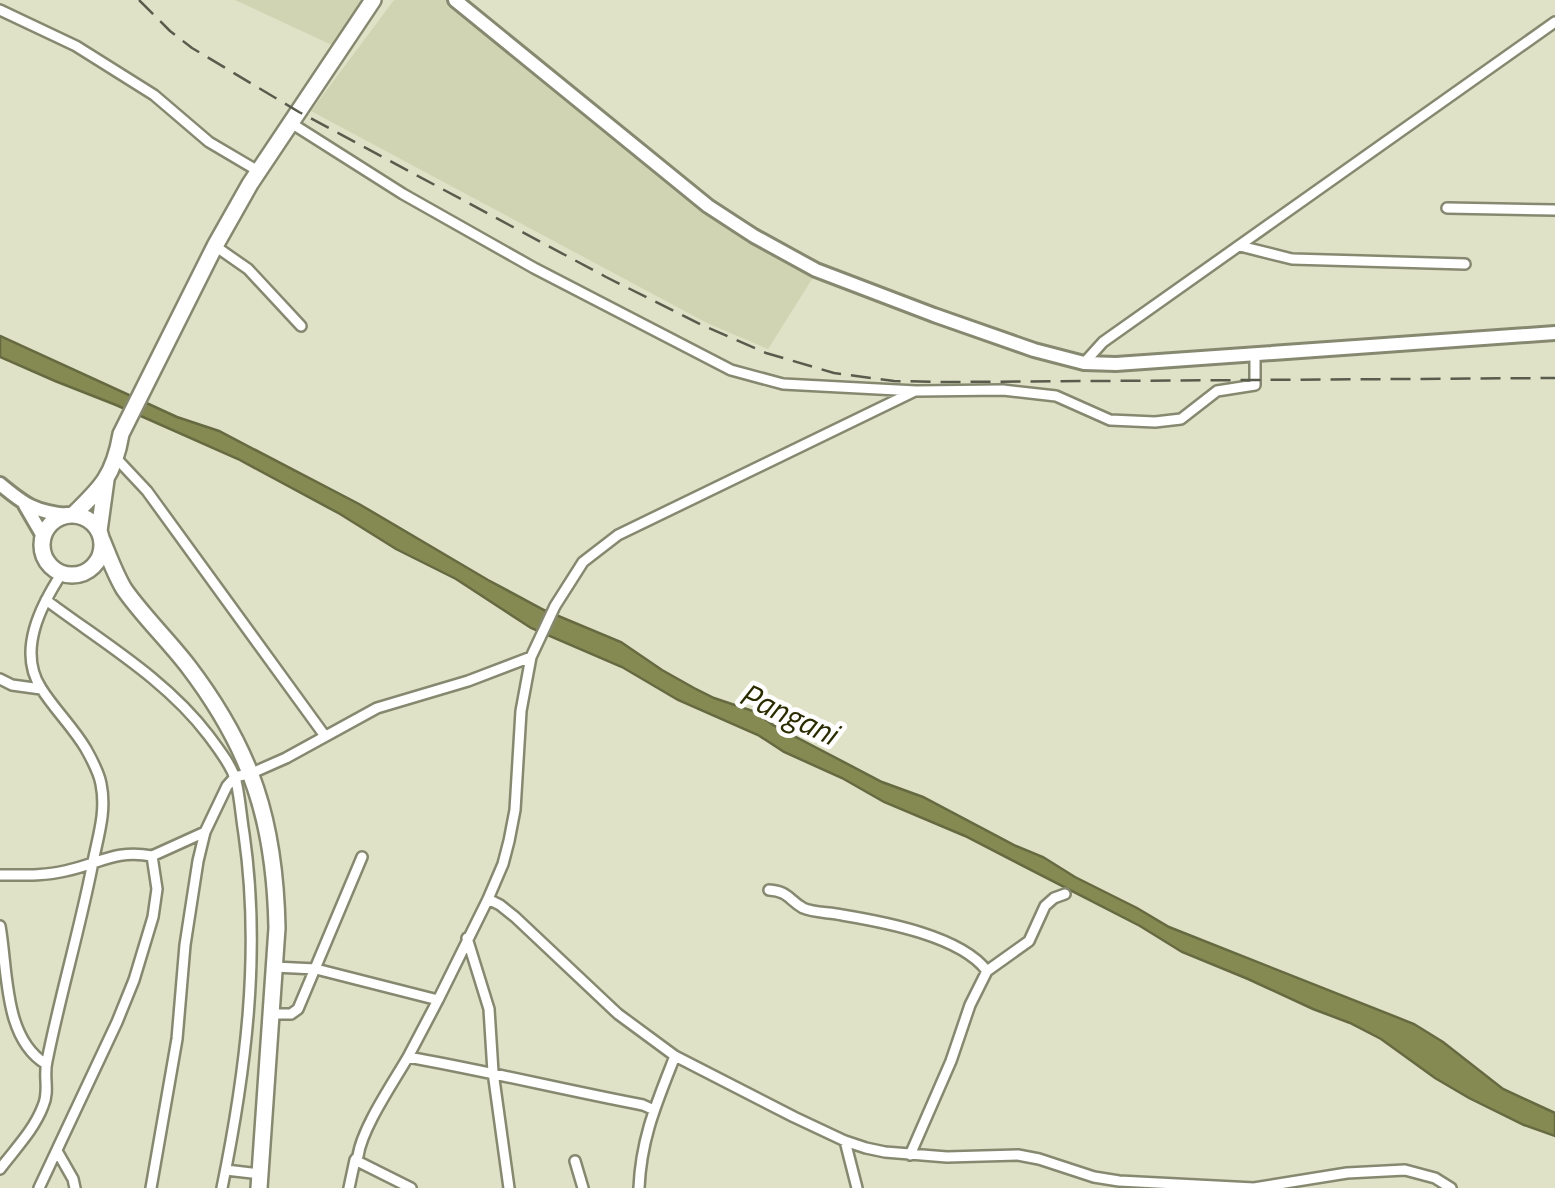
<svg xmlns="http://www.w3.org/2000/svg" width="1555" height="1188" font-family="'Titillium Web',sans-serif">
  <rect width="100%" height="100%" fill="#dfe2c7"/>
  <path fill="#d1d4b3" d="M235 0H364L334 46Z
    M394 0H446L705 210 751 242 814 276 768 349 707 323 311 111Z"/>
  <path fill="#858a53" stroke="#666a41" stroke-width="2.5" d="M0 336 177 417 219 431 359 504 488 580 544 610 621 642 662 670 694 688 714 698 756 712 773 725 882 782 923 797 1016 846 1043 857 1075 877 1137 908 1169 927 1414 1024 1443 1042 1503 1089 1555 1113V1136L1524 1125 1469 1098 1435 1078 1381 1039 1350 1023 1313 1009 1248 979 1182 952 1140 926 965 836 884 802 842 778 784 752 758 735 678 700 622 667 531 628 456 579 396 549 340 514 238 459 116 405 55 381 0 357Z"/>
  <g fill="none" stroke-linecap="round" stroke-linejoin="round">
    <g stroke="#868970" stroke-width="14">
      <path id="street" d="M0 10 76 46 154 95 209 142 258 171
        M291 123 403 194 534 268 731 370 783 384 916 391 1003 390 1056 396 1110 420 1155 422 1181 419 1217 391 1255 385V355
        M1447 208 1555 210
        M215 246 248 269 301 326
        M1240 246 1292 259 1465 264
        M1084 363 1103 342 1555 22
        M117 459 147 491 325 736
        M46 600C102 642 166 679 209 736 218 748 232 766 236 781 240 798 241 816 244 834 261 952 246 1071 222 1188
        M0 679 12 685 41 689
        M152 856 205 832
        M0 875C22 875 44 876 65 871 99 864 115 849 152 856L157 889 153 917 134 980 117 1022 39 1188
        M769 890C788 891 789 900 803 908 814 913 830 912 842 915 884 922 961 936 987 971
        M488 899 500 905 515 917 618 1014 675 1056 794 1117 845 1141 866 1148 885 1152 947 1157 1018 1155 1039 1159 1094 1177 1119 1181 1254 1188 1347 1173 1405 1170 1435 1178 1451 1188
        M0 926C8 970 3 1038 46 1064
        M467 938 489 1009 493 1072 509 1188
        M274 967 316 969 438 1000 488 899 503 864 509 841 515 810 521 711 531 657 555 606 583 562 618 535 913 392
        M271 1014H291L298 1009 362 857
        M408 1057 438 1000
        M845 1141 857 1188
        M57 1151 73 1179 75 1188
        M910 1155 951 1061 970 1005 987 971 1029 941 1045 906 1054 898 1065 894
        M355 1160 411 1188
        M575 1161 583 1188
        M0 1169C15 1149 34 1130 43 1106 50 1090 43 1077 47 1061 60 996 79 932 92 867 97 839 107 813 101 784 99 772 92 760 86 749 73 727 54 709 41 688 17 651 41 605 62 573
        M226 1170 260 1174
        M151 1188 177 1039 185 945 198 861 205 832 227 786 235 777 252 773 286 758 377 708 468 681 531 657
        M349 1188 355 1160 358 1156C362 1128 393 1083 408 1057 487 1071 564 1090 643 1105L654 1110
        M639 1188C641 1138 657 1102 675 1056"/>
    </g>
    <g stroke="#868970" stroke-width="18">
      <path id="secondary" d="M455 0 708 206 754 236 816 270 934 315 1034 350 1084 363 1116 364 1555 333
        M0 484C25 505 35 512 68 515
        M25 505 43 536"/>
    </g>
    <g stroke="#868970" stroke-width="20">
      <path id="highway" d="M73 515C102 487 114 475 121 434L215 246 250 184 373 0
        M42 545a30 30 0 1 1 60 0a30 30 0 1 1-60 0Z
        M99 531 106 480
        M102 540C109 557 115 574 124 589 142 615 168 640 188 666 252 750 275 822 277 928L259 1188"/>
    </g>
    <use href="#street" stroke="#fff" stroke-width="9"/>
    <use href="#secondary" stroke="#fff" stroke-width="12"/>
    <use href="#highway" stroke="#fff" stroke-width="15"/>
    <path stroke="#595b4c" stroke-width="2.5" stroke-dasharray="20 10" stroke-linecap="butt" d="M139 0 170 31 192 48 299 112 606 277 704 326 766 353 834 373 894 381 945 382 1555 378"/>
  </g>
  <g text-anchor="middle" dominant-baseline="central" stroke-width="9" stroke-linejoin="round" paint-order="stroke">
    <g font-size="32" font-style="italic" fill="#2a2c00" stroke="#fff">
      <text transform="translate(789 713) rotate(25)">Pangani</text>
    </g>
  </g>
</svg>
